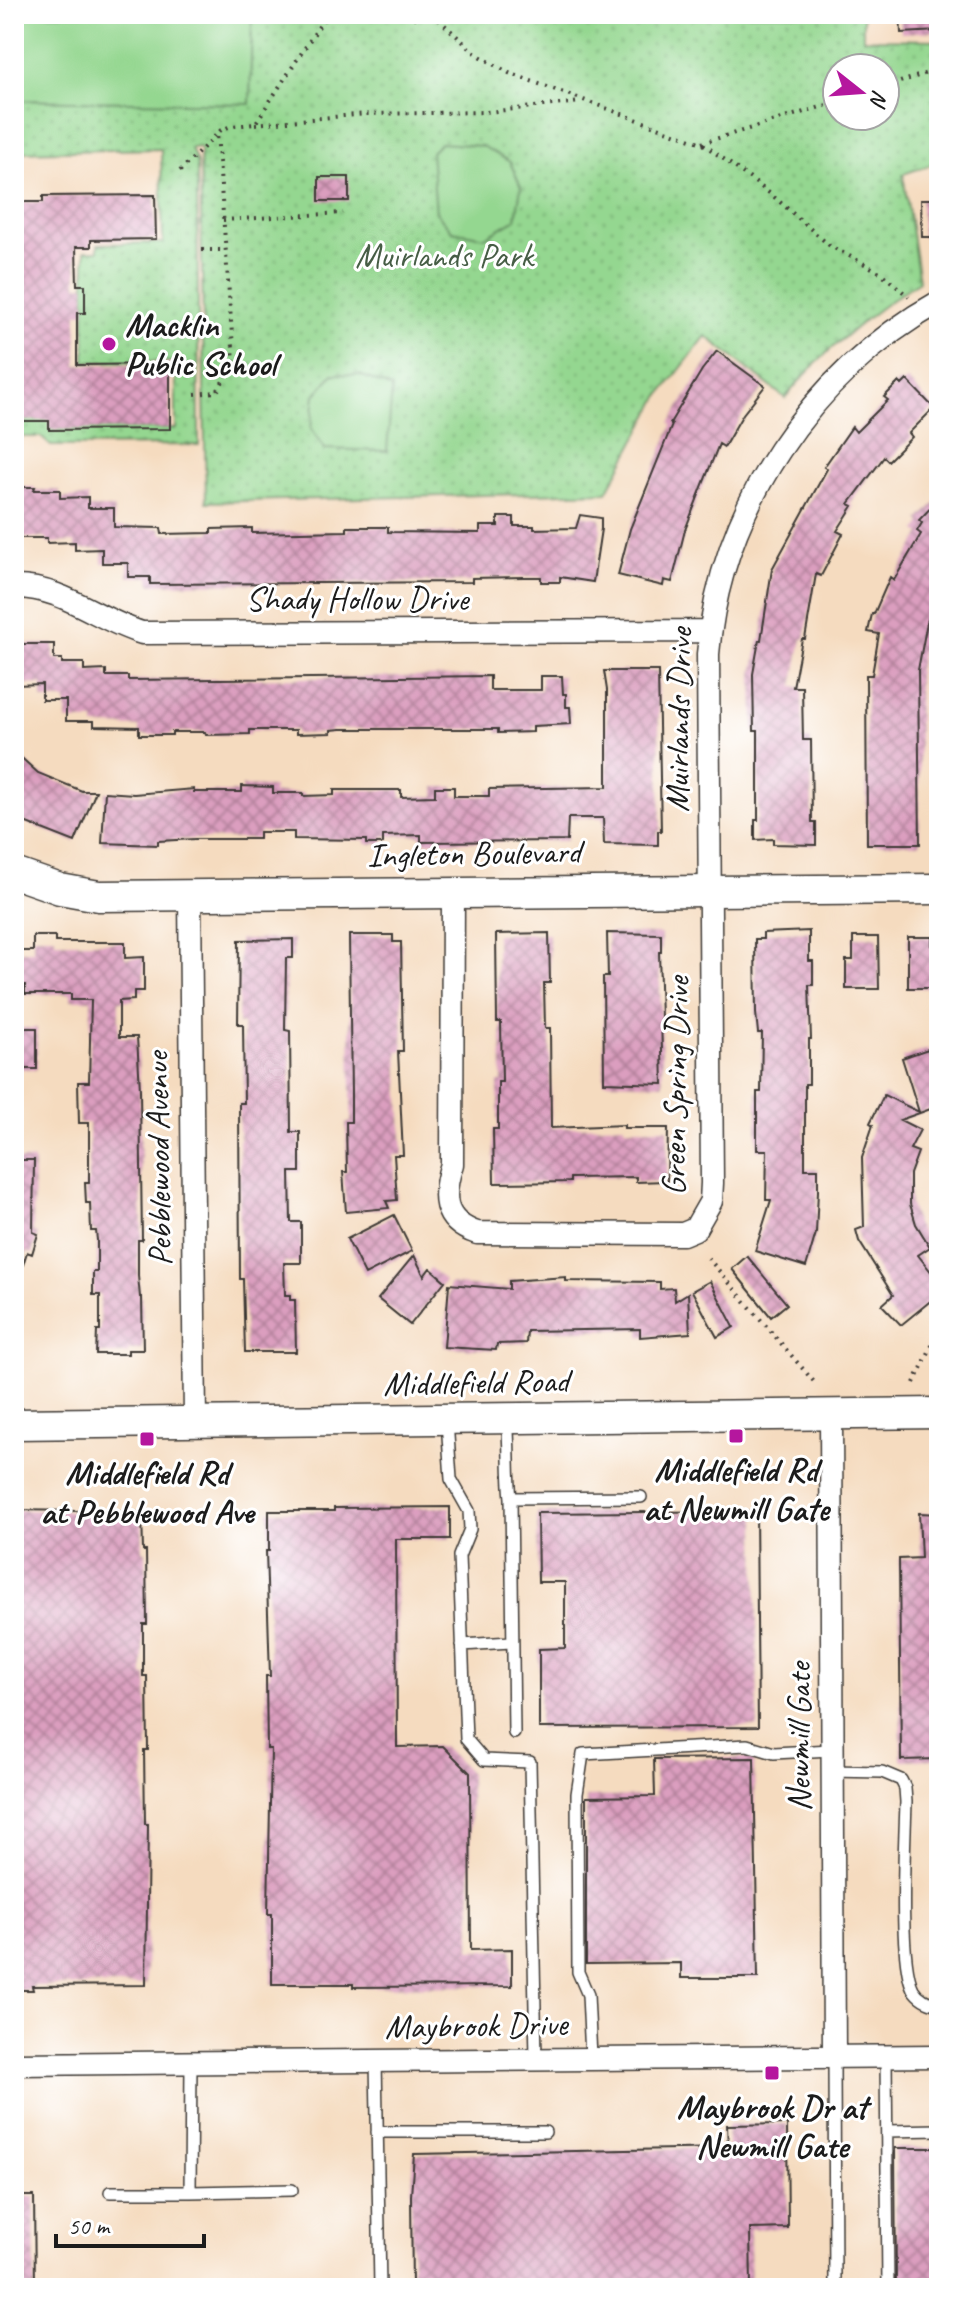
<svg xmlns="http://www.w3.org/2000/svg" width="953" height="2302" font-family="Caveat,sans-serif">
  <defs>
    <pattern id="park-dots" width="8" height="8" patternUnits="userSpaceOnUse" patternTransform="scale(2)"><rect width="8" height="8" fill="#94d790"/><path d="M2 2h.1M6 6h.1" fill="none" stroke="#7fb87c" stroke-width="1.8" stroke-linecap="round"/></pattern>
    <pattern id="building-cross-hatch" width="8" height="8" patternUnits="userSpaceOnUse" patternTransform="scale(2)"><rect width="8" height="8" fill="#db9ebf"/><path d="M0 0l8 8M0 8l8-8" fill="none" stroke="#b1809a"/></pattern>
  </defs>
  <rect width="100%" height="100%" fill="#fff"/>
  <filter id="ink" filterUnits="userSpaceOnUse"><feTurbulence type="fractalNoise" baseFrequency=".0125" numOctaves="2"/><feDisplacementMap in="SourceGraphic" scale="16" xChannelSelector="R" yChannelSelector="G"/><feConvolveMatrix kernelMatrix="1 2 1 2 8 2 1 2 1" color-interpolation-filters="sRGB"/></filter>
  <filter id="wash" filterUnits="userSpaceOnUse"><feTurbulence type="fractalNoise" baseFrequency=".006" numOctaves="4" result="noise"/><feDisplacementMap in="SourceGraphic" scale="32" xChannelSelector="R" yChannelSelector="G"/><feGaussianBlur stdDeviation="1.8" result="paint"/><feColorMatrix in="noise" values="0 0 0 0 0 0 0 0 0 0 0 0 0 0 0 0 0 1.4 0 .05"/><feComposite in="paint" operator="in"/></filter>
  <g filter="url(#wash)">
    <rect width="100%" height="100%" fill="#f5dbbf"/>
    <path fill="url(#park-dots)" stroke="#587a56" stroke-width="2" fill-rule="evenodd" d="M14 14H863V39L939 40V162L903 174 919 281C868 315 823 351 785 398L706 336 659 397 607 492 206 502 200 147 191 148 197 164 199 445 51 446 41 437H20V420H68L69 429H176V362H85V251H98V244L163 243 161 149 14 152ZM837 68H885V116H837Z"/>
    <path fill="#94d790" stroke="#587a56" stroke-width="2" d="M14 14H252L250 104 14 100Z
      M440 143 482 146 510 162 521 187 516 219 485 237 452 231 436 212 431 152Z
      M333 374 360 375 392 388 387 451 325 449 311 429 315 395Z"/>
    <g id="blocks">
      <path fill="url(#building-cross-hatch)" d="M900 14H939V31L901 33Z
        M319 177H349V201H319Z
        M155 195 156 239 91 240V247H76L77 285H85V313H77V365L170 364V429L49 430V421H19L18 368H14V202H43V196Z
        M921 199H939V237H922Z
        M717 351 765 386 743 414 724 447 719 444 685 530 672 582 664 580 663 586 618 575 630 529 672 425 670 423 702 370Z
        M907 380 934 408 909 433 912 437 888 461 884 457 849 504 853 506 837 531 843 534 821 576 816 574 805 639H802L793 687H802L803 740H811L812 822H816V845L773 844V839L755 840V820H758V731H754L753 674 759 640H761L772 569 827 469 824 467 852 427 856 432 888 400 884 397 899 382 902 385Z
        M14 487H35L34 490H60V498L88 497V508H114V527L161 528 162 534 211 533V529L252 528V533L347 531V527H388V532L480 533V526H498V517H514V526H534V529L576 528 580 515 601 518V529L593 582 560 577V582H541V577H523L472 578V582L150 584V577H128V563H102V549L75 550V542L47 543V538H14Z
        M939 499V593L927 622 918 670 920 844H867L866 675H872L879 634 868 632 872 614H874L890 577 894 580 921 534 917 531 922 523 919 520Z
        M14 644H54V659H62V663H84V671L106 670V676H128V680L490 676V690H541V676H562L563 694H566V707H570L571 724 533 726V732L498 733V729H341L331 730V733L296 734V730H250V734L206 735 205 732H172V735H139V727L94 726V721H66V700H42V684L15 685Z
        M604 671H658L661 831H658V845L604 844 603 818H568L567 841 421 842V835L383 836V844H366V840L294 839V832H259V839H195L158 841V845L102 843 105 792 134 794 194 789V792H242V786L273 787V793H303V796L334 795V790H401V797L435 796V787H454V796H489V789L607 787V690Z
        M14 751 38 773 82 791H96L75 842 14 818Z
        M809 931V961H813V985H809L811 1039H809V1084H805V1169H818V1191L816 1233 806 1267 755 1251 771 1200H766L767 1150H757V1092H761L762 1033H758L756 1013 755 939H763V933Z
        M549 933 550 983H544L545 1028H550L551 1128 624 1125V1128H668L667 1181 636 1182V1177L570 1178V1182L494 1183 493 1129H498V1082H502L501 1022H497L496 934Z
        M607 933 661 934V952H659L663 1084 604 1082 603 977H608Z
        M349 935H393V942H401L403 1051H398L403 1155H394L397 1200 386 1201 389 1208 346 1212 343 1172H347L346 1122H351V1095Z
        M33 936H55V942H125V958L144 957V991H134V1000L119 1001V1037H137L140 1090 142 1240H138V1276L140 1297H142L143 1350H128V1354H96L97 1331H100V1295H93V1272H97V1240L96 1231H91L90 1203H86L85 1183H89V1123H79L78 1082H89L91 1000H71V994H25V985H14V951H33Z
        M853 937H878L879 989H846V960H853Z
        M908 937H932V960L939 959V988H908Z
        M293 939V958H286L285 1030 290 1031 291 1132H300V1172H290L291 1222H301V1263H284L285 1295H290V1300H295L296 1352H245L243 1279H240L239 1103H244L243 1024H238L239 940Z
        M14 1028H37V1069H14Z
        M928 1049 939 1080V1106L900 1120 920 1130 910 1149 918 1152 910 1174V1204L916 1224 930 1247 918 1255 939 1282V1294L901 1325 882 1305 893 1295 859 1241 856 1230 864 1227 862 1158 873 1125 870 1123 884 1095 919 1112 902 1058Z
        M14 1160H34L33 1232 38 1234 32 1254 27 1252 18 1281 14 1280Z
        M394 1215 412 1251 365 1275 347 1239Z
        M414 1255 424 1276 430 1268 445 1281 410 1325 378 1299Z
        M747 1256 787 1304 771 1317 732 1269Z
        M566 1277V1281L660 1282V1289L674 1288 675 1301 688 1293 690 1333 640 1337V1329L527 1331 526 1343 497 1344 496 1350 444 1347 449 1284 509 1289V1281Z
        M710 1281 734 1327 717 1337 692 1291Z
        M450 1507V1539H396L397 1747 443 1746 470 1773 471 1950 512 1949V1986L353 1987V1984H272V1914H268L271 1749H267L266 1676H270L266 1551H269V1511H334V1508Z
        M14 1510 142 1512 143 1551H146L147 1624H143V1676H147L148 1750H144L145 1824H148L146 1985 32 1986 33 1990H14V1750H17Z
        M756 1511 758 1727 539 1728V1649L565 1648V1582H538L537 1513Z
        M919 1513 939 1514V1759L901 1760 899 1559 921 1558Z
        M754 1758 758 1978H681V1963L586 1964V1797L655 1796 654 1759Z
        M787 2124 788 2228 750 2229 751 2288H412L411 2196 414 2154 728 2148 727 2125Z
        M895 2148H939V2288H896Z
        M14 2196H34L35 2288H14Z"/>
    </g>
  </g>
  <g filter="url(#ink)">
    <use href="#blocks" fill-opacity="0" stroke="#3d3934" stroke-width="2"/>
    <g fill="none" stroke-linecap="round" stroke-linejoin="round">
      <g stroke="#3d3934" stroke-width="14">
        <path id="lane" d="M507 1419C510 1446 508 1472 511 1498L514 1733
          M447 1421 451 1479 469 1511 470 1529 459 1556 466 1739 484 1760 530 1762 536 2058
          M511 1498 641 1497
          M462 1645 511 1642
          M831 1771 882 1772 901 1780 905 1788 906 1802C905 1841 898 1960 913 1989 919 1999 929 2003 939 2005
          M886 2056 888 2288
          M591 2057 588 1995 578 1972 577 1794 583 1754 747 1745 774 1753 831 1750
          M834 2057 835 2288
          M376 2060 380 2288
          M191 2063 190 2192 292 2190
          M887 2131 939 2130
          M377 2132H545
          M110 2192H190"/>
      </g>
      <g stroke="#3d3934" stroke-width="25">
        <path id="street" d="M14 587C62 586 98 620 142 633L710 631
          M453 891 452 1164C442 1195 441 1221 477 1233L683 1234 695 1229 711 1201 712 1183 708 654C720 508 811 373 939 302
          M190 895 195 1422
          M831 1416 834 2057
          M14 2064 939 2056"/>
      </g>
      <g stroke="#3d3934" stroke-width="33">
        <path id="secondary" d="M14 873 60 889 99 896 939 889
          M14 1424 939 1413"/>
      </g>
      <path stroke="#3d3934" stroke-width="4" stroke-dasharray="2 6" stroke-linecap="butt" d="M433 14 475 53 509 73 702 143 772 195 830 246 880 272 909 297
        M413 19 417 14
        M885 87 939 69
        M255 124 366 114 487 112 581 102
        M702 143 837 102
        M180 171 221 130 231 126 255 124 327 14
        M223 220 343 213
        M202 250H225
        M195 394 217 392 234 361 217 133
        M14 427 20 432 14 434
        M708 1258 815 1383
        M914 1383 939 1331"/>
      <use href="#lane" stroke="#fff" stroke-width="11"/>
      <use href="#street" stroke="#fff" stroke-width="22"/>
      <use href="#secondary" stroke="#fff" stroke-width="30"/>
    </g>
  </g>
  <g fill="#b5179e" stroke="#fff" stroke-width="3">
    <circle cx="109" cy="344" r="8"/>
    <rect x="728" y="1428" width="16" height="16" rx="4"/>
    <rect x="139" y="1431" width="16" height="16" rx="4"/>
    <rect x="764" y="2065" width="16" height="16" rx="4"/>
  </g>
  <g text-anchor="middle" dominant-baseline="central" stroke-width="6" stroke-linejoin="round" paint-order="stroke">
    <g font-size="34" fill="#465d45" stroke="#fff">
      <text x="444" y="255">Muirlands Park</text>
    </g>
    <g font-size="34" font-weight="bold" fill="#1c1c1c" stroke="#fff">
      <text x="125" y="324" text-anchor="start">Macklin<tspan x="125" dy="39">Public School</tspan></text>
      <text x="736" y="1469">Middlefield Rd<tspan x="736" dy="39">at Newmill Gate</tspan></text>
      <text x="147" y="1472">Middlefield Rd<tspan x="147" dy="39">at Pebblewood Ave</tspan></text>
      <text x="772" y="2106">Maybrook Dr at<tspan x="772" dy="39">Newmill Gate</tspan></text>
    </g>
    <g font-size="34" fill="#1c1c1c" stroke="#fff">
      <text x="357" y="598">Shady Hollow Drive</text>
      <text transform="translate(678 720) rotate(-89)">Muirlands Drive</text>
      <text transform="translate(474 853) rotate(-1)">Ingleton Boulevard</text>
      <text transform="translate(675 1086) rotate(-89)">Green Spring Drive</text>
      <text transform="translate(158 1159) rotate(-91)">Pebblewood Avenue</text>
      <text transform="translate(476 1382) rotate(-1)">Middlefield Road</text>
      <text transform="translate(798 1737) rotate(-90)">Newmill Gate</text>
      <text transform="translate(476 2025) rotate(-1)">Maybrook Drive</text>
    </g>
  </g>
  <rect width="953" height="2302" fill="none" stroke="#fff" stroke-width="48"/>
  <g transform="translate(861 92) rotate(107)"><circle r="38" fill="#ffffff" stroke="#a4a4a4" stroke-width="2"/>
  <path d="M0-6L14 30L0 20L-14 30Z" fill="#b5179e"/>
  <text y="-12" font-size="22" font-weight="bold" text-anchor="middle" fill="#1c1c1c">N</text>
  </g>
  <path d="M56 2234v12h148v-12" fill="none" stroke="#1c1c1c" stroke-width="4"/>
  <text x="68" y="2234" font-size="24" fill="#1c1c1c" stroke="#ffffff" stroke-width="6" paint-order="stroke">50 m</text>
</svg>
